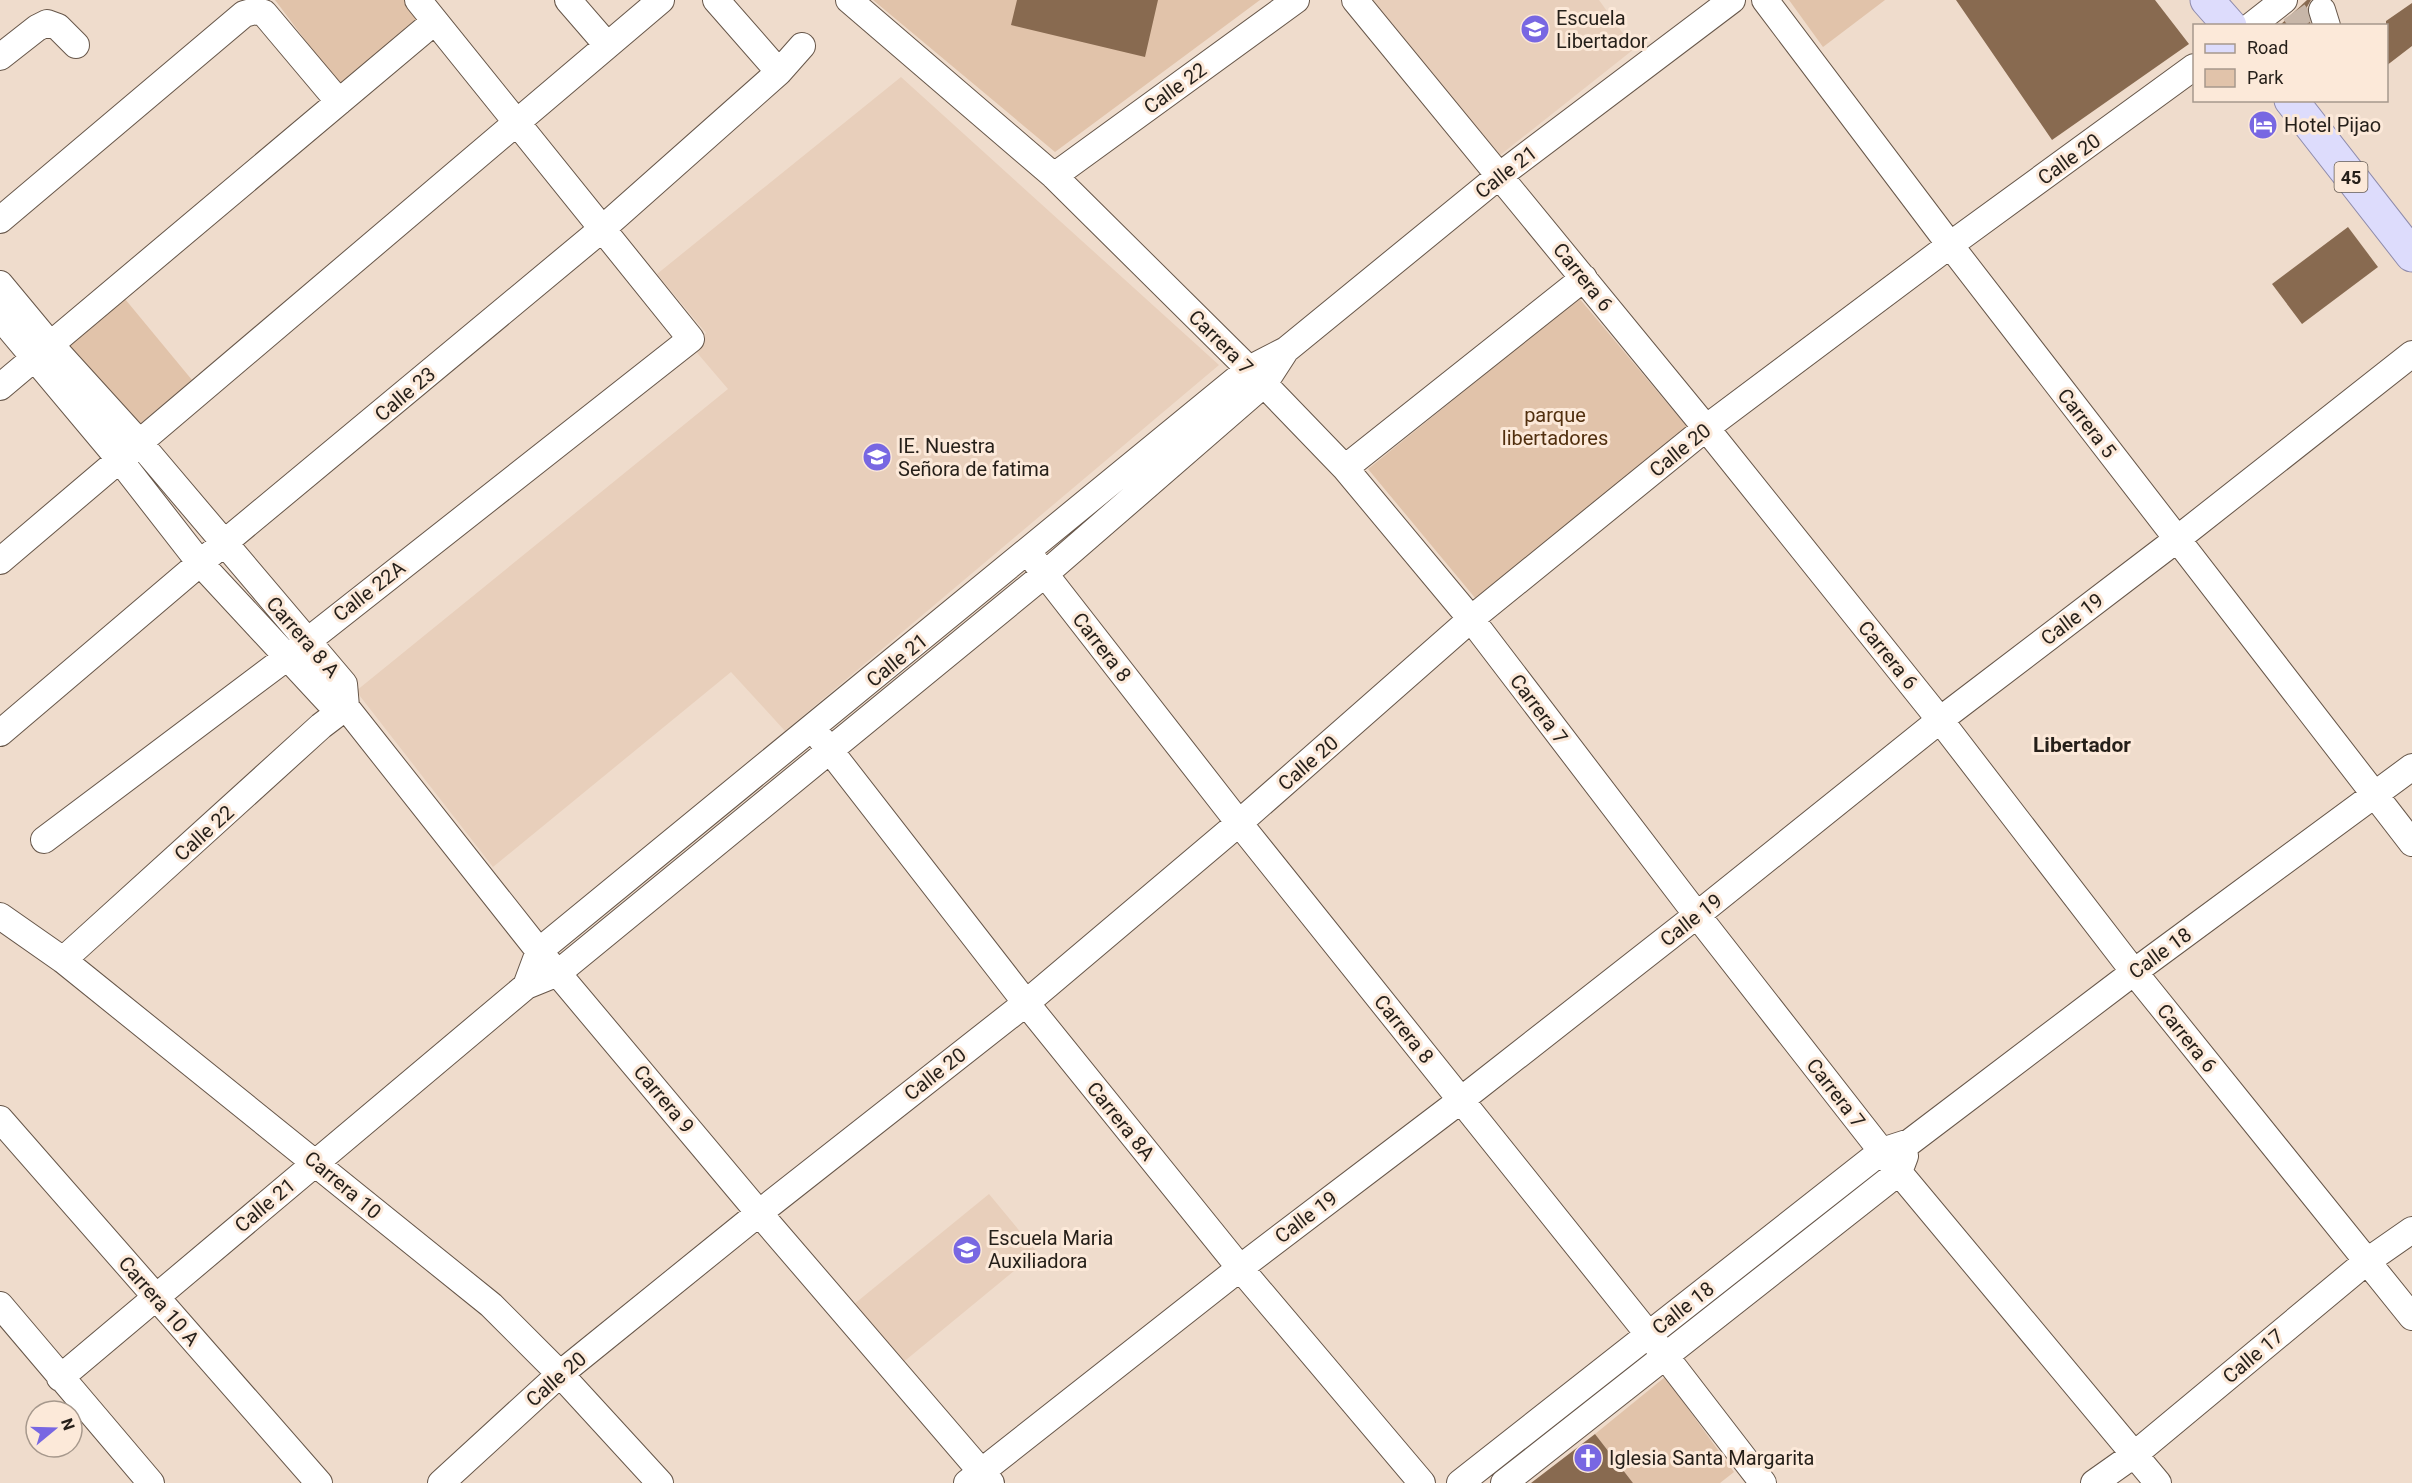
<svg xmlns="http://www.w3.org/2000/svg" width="2412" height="1483" font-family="Roboto,sans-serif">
  <rect width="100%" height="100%" fill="#efdccc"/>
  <path fill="#e8cfbb" d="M1373 0H1599L1634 49 1499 156Z
    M901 77 1219 365 785 731 731 672 493 867 356 691 728 389 693 348 706 333 657 274Z
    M989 1194 1037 1252 901 1364 853 1305Z"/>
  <path fill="#e1c3aa" d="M275 0H412L424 18 339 85Z
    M873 0H1260L1055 152Z
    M1789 0H1885L1823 47Z
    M1579 298 1688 428 1476 599 1368 469Z
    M125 299 192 380 129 433 62 352Z
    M1665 1377 1734 1472 1720 1483H1633L1595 1434Z"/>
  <path fill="#886a50" d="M1017 0H1158L1145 57 1011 25Z
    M1956 0H2155L2189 44 2052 140Z
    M2307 0H2311L2307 7 2311 26H2279Z
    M2412 3V46L2386 66V21Z
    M2348 227 2378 267 2302 324 2272 284Z
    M1595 1434 1633 1483H1531Z"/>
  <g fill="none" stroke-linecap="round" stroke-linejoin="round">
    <path stroke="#c7b6a8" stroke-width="26" stroke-dasharray="26 13" stroke-linecap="butt" d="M2294 12 2304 26"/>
    <g stroke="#665649" stroke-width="28">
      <path id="minor" d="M568 0 607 45
        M716 0 779 72
        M849 0 1054 176 1264 384 1345 468 1471 619 1697 915 1887 1158 2158 1483
        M1355 0 1706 428 1940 720 2134 972 2412 1317
        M1765 0 1950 245 2412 843
        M2322 10 2327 26
        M2251 26 2284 0
        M0 57 37 28 47 23 58 27 76 45
        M1054 176 1296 0
        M0 220 244 14 255 11 264 13 339 102
        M0 284 49 343 138 441 344 684 346 707
        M0 317 119 459 200 563 328 701 346 707
        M0 387 434 22
        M1345 468 1584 278
        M1034 560 1239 823 1649 1335 1763 1483
        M0 561 661 0
        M346 707 539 951 759 1213 991 1483
        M0 733 200 563 602 229 779 72 802 46
        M821 739 1026 1003 1240 1268 1422 1483
        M44 840 286 658 691 339 418 0
        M0 916 63 960 491 1305 560 1374 660 1483
        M63 960 321 726 346 707
        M526 986 539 951 1249 369 1286 350 1499 176 1732 0
        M0 1119 319 1483
        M0 1305 151 1483
        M60 1378 526 986 558 973 1045 574 1264 384 1286 350
        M441 1483 560 1374 759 1213 1026 1003 1239 823 1471 619 1706 428 1950 245 2194 67
        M967 1483 1240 1268 1461 1100 1697 915 1940 720 2176 540 2412 354
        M1460 1483 1882 1151 1910 1142 2134 972 2412 767
        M1504 1483 1899 1172 1905 1156
        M2094 1483 2135 1454 2366 1262 2412 1230"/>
    </g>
    <g stroke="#8e8bab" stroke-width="35">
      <path id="major" d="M2207 0 2230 26
        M2291 100 2412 255"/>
    </g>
    <use href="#minor" stroke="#fff" stroke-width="26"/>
    <use href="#major" stroke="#dddcfc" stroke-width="33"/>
  </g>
  <defs>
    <g id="school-disc" transform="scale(1.5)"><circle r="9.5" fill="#7867e2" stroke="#fce9d9"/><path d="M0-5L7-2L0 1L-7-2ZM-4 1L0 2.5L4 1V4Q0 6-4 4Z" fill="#fff"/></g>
    <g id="hotel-disc" transform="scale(1.5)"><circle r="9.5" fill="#7867e2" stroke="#fce9d9"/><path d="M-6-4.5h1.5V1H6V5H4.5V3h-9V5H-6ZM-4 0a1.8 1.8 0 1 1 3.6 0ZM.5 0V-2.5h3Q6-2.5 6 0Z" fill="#fff"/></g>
    <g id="church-disc" transform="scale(1.5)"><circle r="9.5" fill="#7867e2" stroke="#fce9d9"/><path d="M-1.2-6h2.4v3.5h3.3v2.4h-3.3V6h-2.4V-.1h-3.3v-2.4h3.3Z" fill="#fff"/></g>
  </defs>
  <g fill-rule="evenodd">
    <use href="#school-disc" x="1535" y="29"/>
    <use href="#hotel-disc" x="2263" y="125"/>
    <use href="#school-disc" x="877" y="457"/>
    <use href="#school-disc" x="967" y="1250"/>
    <use href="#church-disc" x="1588" y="1458"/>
  </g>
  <g text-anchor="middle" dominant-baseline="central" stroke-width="6" stroke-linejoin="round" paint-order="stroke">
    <rect fill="#fce9d9" stroke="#665c53" stroke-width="1.5" x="2334.5" y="162" width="33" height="30" rx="4.5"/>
    <g font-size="18" font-weight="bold" fill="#251f19">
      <text x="2351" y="177">45</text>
    </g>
    <g font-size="20" fill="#251f19" stroke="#fce9d9" text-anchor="start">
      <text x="1556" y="18">Escuela<tspan x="1556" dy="23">Libertador</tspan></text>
      <text x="2284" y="125">Hotel Pijao</text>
      <text x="898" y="446">IE. Nuestra<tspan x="898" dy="23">Señora de fatima</tspan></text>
      <text x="988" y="1238">Escuela Maria<tspan x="988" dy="23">Auxiliadora</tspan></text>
      <text x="1609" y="1458">Iglesia Santa Margarita</text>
    </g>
    <g font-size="20" fill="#251f19" stroke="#fce9d9">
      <text transform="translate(1175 88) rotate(-36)">Calle 22</text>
      <text transform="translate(2069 159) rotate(-36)">Calle 20</text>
      <text transform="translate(1506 172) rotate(-38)">Calle 21</text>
      <text transform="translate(1583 277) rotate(51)">Carrera 6</text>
      <text transform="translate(1221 342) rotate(45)">Carrera 7</text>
      <text transform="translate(405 394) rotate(-40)">Calle 23</text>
      <text transform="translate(2087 423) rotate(52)">Carrera 5</text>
      <text transform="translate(1680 450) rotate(-39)">Calle 20</text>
      <text transform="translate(369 591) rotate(-38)">Calle 22A</text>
      <text transform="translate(2072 619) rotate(-37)">Calle 19</text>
      <text transform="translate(303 637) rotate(49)">Carrera 8 A</text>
      <text transform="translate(1102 647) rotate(52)">Carrera 8</text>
      <text transform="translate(1888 655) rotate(51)">Carrera 6</text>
      <text transform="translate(897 660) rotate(-39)">Calle 21</text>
      <text transform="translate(1539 709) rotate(53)">Carrera 7</text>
      <text transform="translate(1308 763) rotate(-41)">Calle 20</text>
      <text transform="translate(204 833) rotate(-42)">Calle 22</text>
      <text transform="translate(1691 920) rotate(-38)">Calle 19</text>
      <text transform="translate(2160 953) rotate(-36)">Calle 18</text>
      <text transform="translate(1404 1029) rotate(51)">Carrera 8</text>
      <text transform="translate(2187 1038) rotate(51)">Carrera 6</text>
      <text transform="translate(935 1074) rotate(-38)">Calle 20</text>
      <text transform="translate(1836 1093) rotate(52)">Carrera 7</text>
      <text transform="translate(664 1099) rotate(50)">Carrera 9</text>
      <text transform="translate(1121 1121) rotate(51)">Carrera 8A</text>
      <text transform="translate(343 1185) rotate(40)">Carrera 10</text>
      <text transform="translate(265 1205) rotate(-40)">Calle 21</text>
      <text transform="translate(1306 1217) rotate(-37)">Calle 19</text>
      <text transform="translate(159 1301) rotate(49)">Carrera 10 A</text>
      <text transform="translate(1683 1308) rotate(-38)">Calle 18</text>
      <text transform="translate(2253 1356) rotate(-40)">Calle 17</text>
      <text transform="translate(556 1379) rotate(-41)">Calle 20</text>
    </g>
    <g font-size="20" fill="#512f0e" stroke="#fce9d9">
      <text x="1555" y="415">parque<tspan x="1555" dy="23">libertadores</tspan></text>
    </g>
    <g font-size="21" font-weight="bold" fill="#251f19" stroke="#fce9d9">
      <text x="2082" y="745">Libertador</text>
    </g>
  </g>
  <rect x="2193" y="24" width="195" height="78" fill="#fce9d9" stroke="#a6988c" stroke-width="1.5"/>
  <rect x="2205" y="44" width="30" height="9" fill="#dddcfc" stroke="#a6988c" stroke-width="1.5"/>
  <text x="2247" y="54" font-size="18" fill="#251f19">Road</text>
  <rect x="2205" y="69" width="30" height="18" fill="#e1c3aa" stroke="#a6988c" stroke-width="1.5"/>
  <text x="2247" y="84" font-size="18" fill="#251f19">Park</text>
  <g transform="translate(54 1429) rotate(71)"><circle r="28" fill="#fce9d9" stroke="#a6988c" stroke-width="1.5"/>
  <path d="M0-4.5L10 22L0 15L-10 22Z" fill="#7867e2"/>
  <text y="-9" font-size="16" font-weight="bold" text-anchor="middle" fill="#251f19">N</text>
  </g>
</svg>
